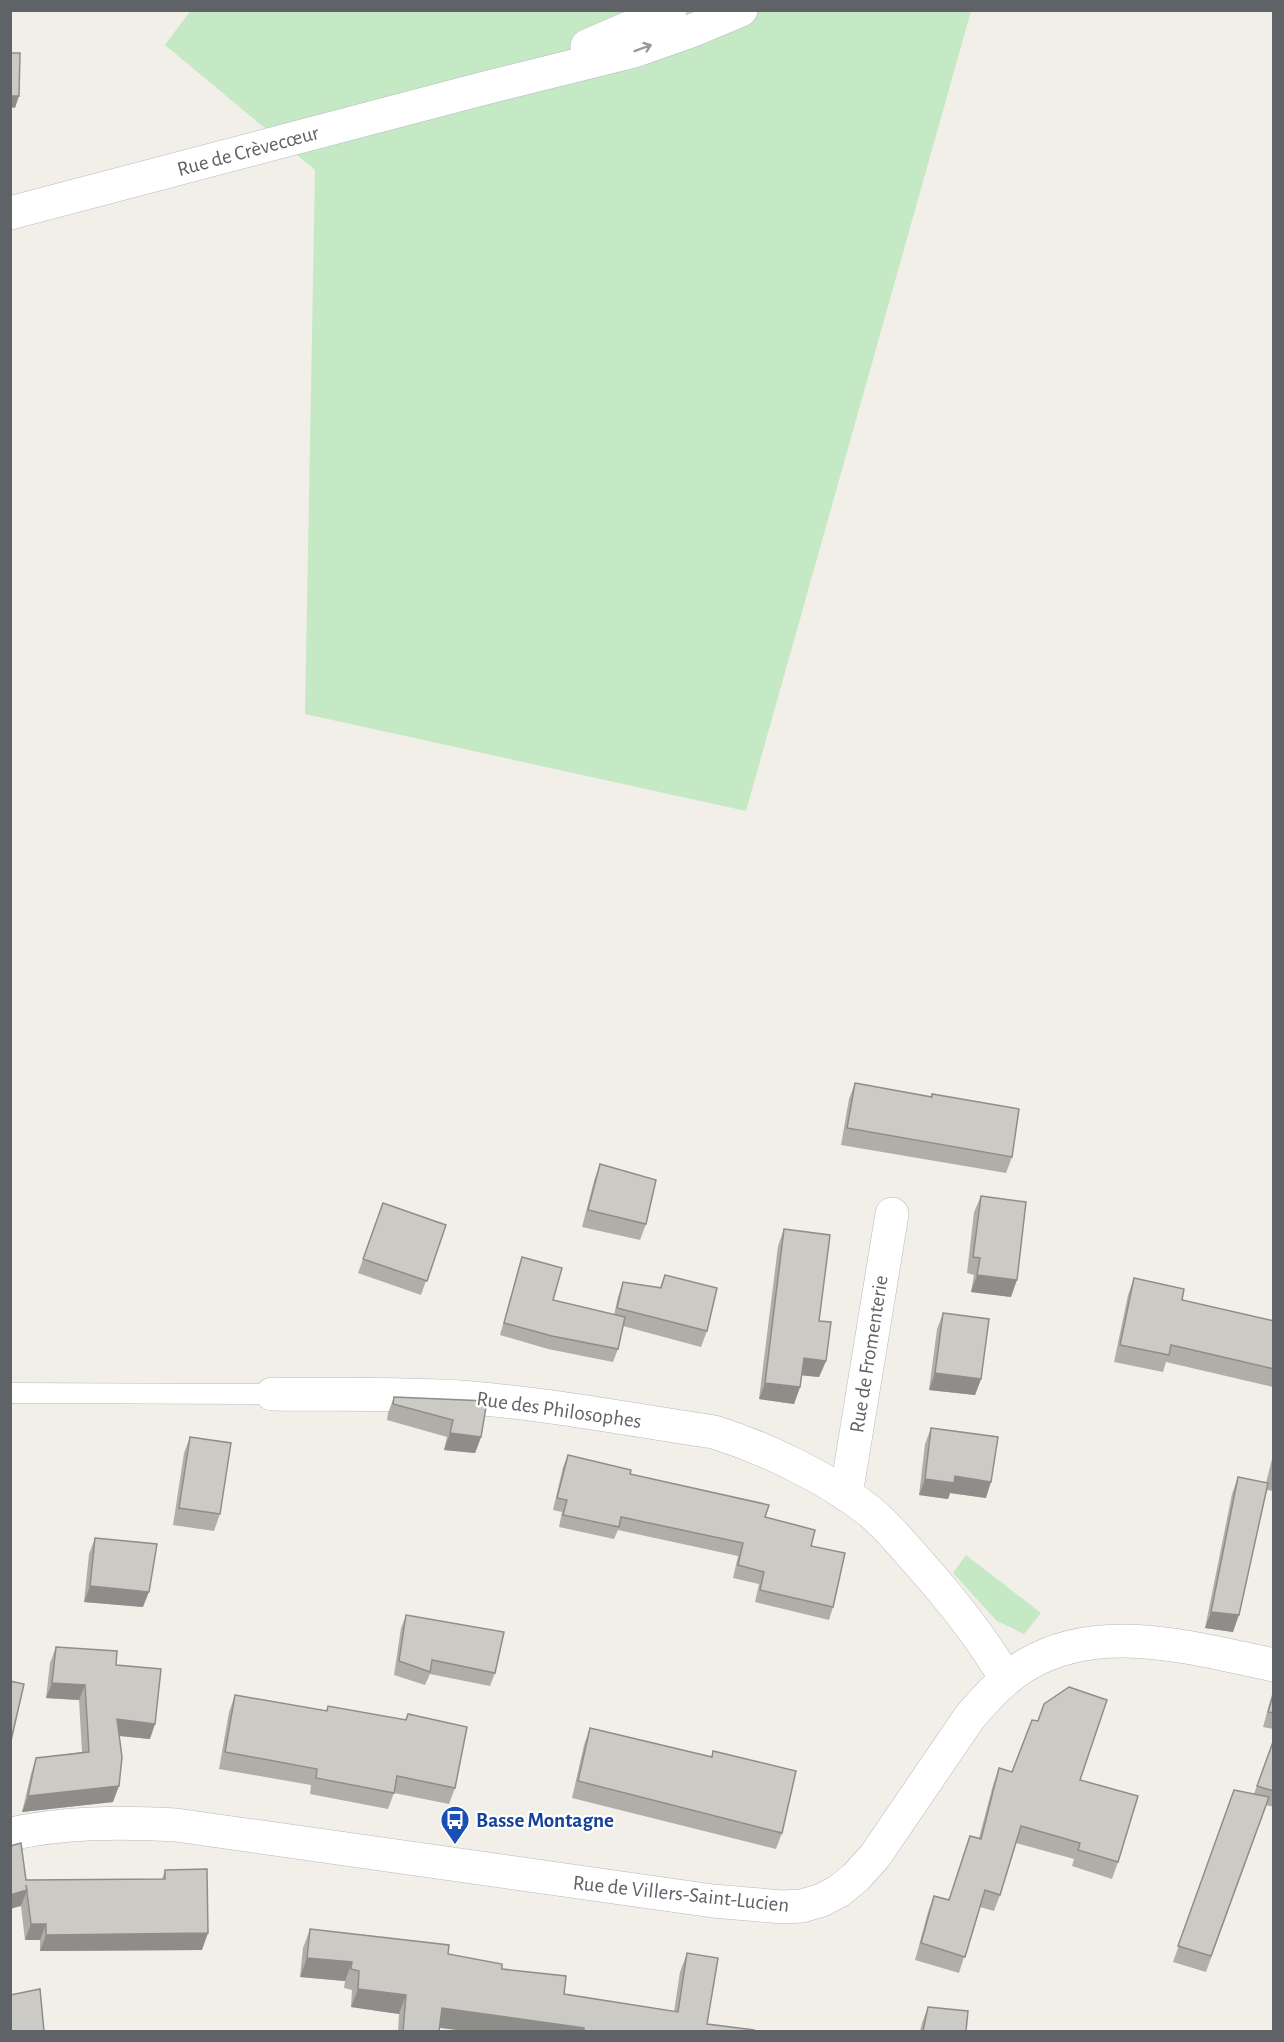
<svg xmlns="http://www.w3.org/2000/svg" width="1284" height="2042" font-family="'Alegreya Sans',sans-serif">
  <rect width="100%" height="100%" fill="#f1efe8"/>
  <path fill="#c5e8c5" d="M191 10 971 11 746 811 305 714 315 170 165 45Z
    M966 1555 1041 1613 1024 1634 997 1621 953 1573Z"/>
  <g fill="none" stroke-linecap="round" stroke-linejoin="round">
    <g stroke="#b5b8bc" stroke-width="21">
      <path id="lane" d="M10 1393 272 1394"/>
    </g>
    <g stroke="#b5b8bc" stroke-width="34">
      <path id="street" d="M272 1394C339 1395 406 1393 473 1398 554 1405 634 1420 714 1432 765 1448 826 1477 868 1510 887 1525 902 1544 918 1562 951 1599 981 1636 1006 1679
        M846 1495 892 1214
        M10 1834C65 1822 120 1822 176 1825L713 1901 782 1907 802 1906 822 1900 839 1891 856 1877 875 1856 969 1718C986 1698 1004 1678 1026 1665 1101 1620 1195 1649 1274 1665"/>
    </g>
    <g stroke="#b6babf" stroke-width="34">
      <path id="secondary" d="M587 46 670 10
        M10 213 485 88 634 51 691 31 741 10"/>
    </g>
    <use href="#lane" stroke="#fff" stroke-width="20"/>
    <use href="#street" stroke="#fff" stroke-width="33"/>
    <use href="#secondary" stroke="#fff" stroke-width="33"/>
  </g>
  <path fill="#afaea9" d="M855 1083 931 1097 932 1094 1012 1157 1006 1173 841 1145 849 1099Z
    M600 1164 646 1224 640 1240 582 1227 594 1181Z
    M981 1196 1011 1297 971 1292 974 1275 967 1273 974 1212Z
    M383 1203 446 1225 421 1295 358 1273Z
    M784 1229 819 1321 826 1361 819 1377 802 1375 800 1387 794 1404 759 1399 778 1246Z
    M522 1257 553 1300 614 1315 618 1297 623 1282 660 1287 665 1275 707 1331 701 1347 623 1326 618 1349 613 1362 548 1349 500 1335 518 1270Z
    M1134 1278 1182 1300 1274 1321 1273 1387 1166 1362 1163 1372 1114 1362 1128 1295Z
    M943 1313 981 1379 975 1395 929 1390 937 1329Z
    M394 1397 487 1401 481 1437 475 1453 444 1450 447 1437 387 1420 388 1413Z
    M931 1428 986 1498 950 1493 948 1499 919 1495 925 1444Z
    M190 1437 220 1514 214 1531 173 1525 184 1453Z
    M1274 1451V1491L1267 1490 1233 1632 1205 1628 1232 1494 1238 1477 1266 1483Z
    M568 1455 765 1517 811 1546 833 1607 829 1620 755 1602 759 1584 733 1578 738 1556 618 1530 614 1539 559 1527 562 1512 553 1510 563 1467Z
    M95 1538 143 1607 84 1602 89 1554Z
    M406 1615 495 1673 490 1686 430 1674 425 1685 394 1675 401 1628Z
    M56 1647 116 1665 150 1739 119 1736 113 1802 22 1812 31 1774 36 1758 82 1752 79 1700 46 1698 50 1663Z
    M1274 1687V1729L1263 1727Z
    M235 1695 326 1711 328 1706 405 1720 408 1714 455 1788 449 1804 394 1793 388 1809 310 1794 311 1785 219 1769 229 1712Z
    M1044 1704 1118 1862 1112 1879 1072 1866 1074 1859 1016 1843 1000 1895 994 1911 980 1907 959 1973 915 1960 928 1912 934 1896 949 1900 970 1836 979 1838 993 1785 999 1768 1012 1772 1038 1721Z
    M590 1728 711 1757 713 1751 782 1833 776 1849 572 1798 584 1745Z
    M1274 1739V1807L1266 1805 1206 1972 1173 1962 1234 1790 1254 1794Z
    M165 1870 202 1950 40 1951V1940H25L21 1906 26 1880 162 1879Z
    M310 1929 448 1954 502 1969 564 1994 674 2012 680 1972 687 1953 707 2024 754 2031H465L439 2028V2031H398L399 2014 351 2007 352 1990 344 1988 345 1981 300 1977 303 1948Z
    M928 2007 966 2031H920L922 2023Z"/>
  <path fill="#8f8d8a" d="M10 96H19L15 108 10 107Z
    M977 1275 1017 1280 1011 1297 971 1292Z
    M804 1358 826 1361 819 1377 798 1375Z
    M935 1373 981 1379 975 1395 929 1390Z
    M765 1383 800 1387 794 1404 759 1399Z
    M450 1433 481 1437 475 1453 444 1450Z
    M955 1476 991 1482 986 1498 950 1493 948 1499 919 1495 925 1479Z
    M90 1586 149 1592 143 1607 84 1602Z
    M1211 1612 1239 1615 1233 1632 1205 1628Z
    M52 1683 85 1685 79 1700 46 1698Z
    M117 1719 155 1724 150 1739 111 1735Z
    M119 1786 113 1802 22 1812 28 1796Z
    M27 1890 21 1906 10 1909V1895Z
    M31 1924H46L40 1940H25Z
    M208 1933 202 1950 40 1951 46 1935Z
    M307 1958 352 1962 345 1981 300 1977Z
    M358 1989 406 1995 399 2014 351 2007Z
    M442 2008 584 2028 583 2031H465L435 2027Z"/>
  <path fill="#cccac5" stroke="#8f8d8a" stroke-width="1.5" d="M10 53H20L19 96H10Z
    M855 1083 932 1097V1094L1019 1109 1012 1157 847 1128Z
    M600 1164 656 1180 646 1224 588 1210Z
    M981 1196 1026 1202 1017 1280 977 1275 980 1258 973 1257Z
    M383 1203 446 1225 427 1281 363 1259Z
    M784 1229 830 1235 819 1321 831 1322 826 1361 804 1358 800 1387 765 1383Z
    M522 1257 562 1268 553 1300 625 1317 618 1349 552 1336 504 1323Z
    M665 1275 717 1288 707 1331 617 1308 623 1282 661 1288Z
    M1134 1278 1184 1289 1182 1300 1274 1321V1369L1171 1345 1169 1355 1120 1345Z
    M943 1313 989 1319 981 1379 935 1373Z
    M394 1397 487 1401 481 1437 450 1433 453 1420 393 1404Z
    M931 1428 998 1437 991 1482 955 1476 954 1483 925 1479Z
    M190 1437 231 1443 220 1514 179 1508Z
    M568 1455 631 1470 630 1474 769 1505 765 1517 815 1530 811 1546 845 1553 833 1607 760 1590 764 1572 738 1565 743 1543 621 1517 619 1527 563 1515 567 1500 557 1498Z
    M1238 1477 1268 1483 1239 1615 1211 1612Z
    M95 1538 157 1544 149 1592 90 1586Z
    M406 1615 504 1632 495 1673 432 1660 430 1672 399 1661Z
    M56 1647 117 1651 116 1665 161 1669 155 1724 117 1719 122 1757 119 1786 28 1796 36 1758 89 1752 85 1685 52 1683Z
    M10 1681 24 1684 10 1745Z
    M1069 1687 1107 1700 1080 1780 1138 1796 1118 1862 1078 1850 1080 1843 1021 1826 1000 1895 985 1890 965 1957 921 1943 934 1896 949 1900 970 1836 981 1839 999 1768 1012 1772 1032 1720 1038 1721 1044 1704Z
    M1274 1692V1713L1268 1712Z
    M235 1695 327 1711 328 1706 406 1720 408 1714 467 1727 455 1788 397 1776 394 1793 316 1778 317 1769 225 1752Z
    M590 1728 712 1757 713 1751 796 1771 782 1833 578 1781Z
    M1274 1739V1791L1257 1786Z
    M1234 1790 1269 1797 1211 1956 1178 1946Z
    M21 1843 26 1880 165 1879V1870L207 1869 208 1933 46 1935V1924H31L26 1885 27 1890 10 1895V1846Z
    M310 1929 449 1945 448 1954 502 1964V1969L566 1976 564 1994 678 2012 687 1953 718 1958 707 2024 754 2030V2031H584V2028L442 2008 439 2031H403L406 1995 358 1989 359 1971 351 1969 352 1962 307 1958Z
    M40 1989 44 2031H10V1995Z
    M928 2007 968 2011 966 2031H923Z"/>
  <defs><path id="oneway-shaft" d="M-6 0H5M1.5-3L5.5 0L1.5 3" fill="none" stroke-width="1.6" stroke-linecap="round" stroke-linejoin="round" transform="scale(1.5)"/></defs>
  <use stroke="#979a9d" href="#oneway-shaft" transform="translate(643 48) rotate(-20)"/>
  <defs>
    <g id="bus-pin" transform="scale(1.5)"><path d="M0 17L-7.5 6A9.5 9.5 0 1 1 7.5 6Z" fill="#1a4fb4" stroke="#fff"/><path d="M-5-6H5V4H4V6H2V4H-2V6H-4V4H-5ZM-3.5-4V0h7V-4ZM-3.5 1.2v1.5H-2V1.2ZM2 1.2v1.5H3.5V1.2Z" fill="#fff"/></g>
  </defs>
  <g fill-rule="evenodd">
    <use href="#bus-pin" x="455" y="1820"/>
  </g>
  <g text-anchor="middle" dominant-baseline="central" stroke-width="4.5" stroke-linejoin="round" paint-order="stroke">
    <g font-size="21" fill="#5f6368" stroke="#fff">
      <text transform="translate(248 151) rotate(-15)">Rue de Crèvecœur</text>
      <text transform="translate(869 1354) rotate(-81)">Rue de Fromenterie</text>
      <text transform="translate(559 1410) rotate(8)">Rue des Philosophes</text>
      <text transform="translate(681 1894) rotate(6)">Rue de Villers-Saint-Lucien</text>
    </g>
    <g font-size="21" font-weight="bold" fill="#164399" stroke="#fff" text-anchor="start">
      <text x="476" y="1820">Basse Montagne</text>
    </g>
  </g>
  <rect width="1284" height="2042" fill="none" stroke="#5f6368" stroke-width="24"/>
</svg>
